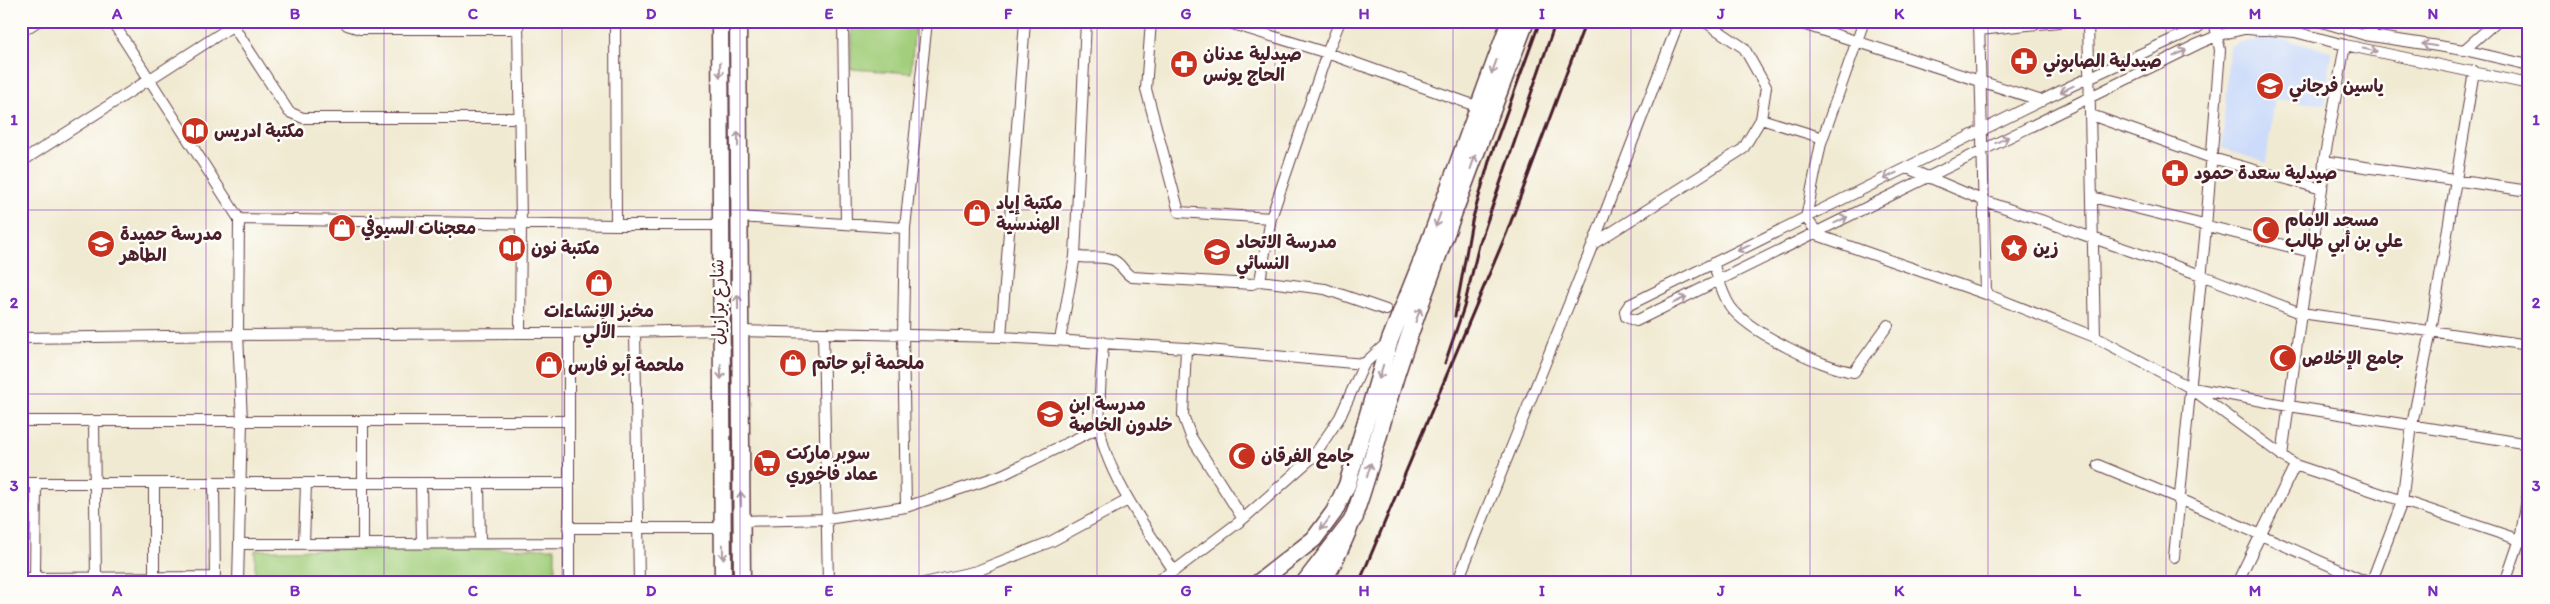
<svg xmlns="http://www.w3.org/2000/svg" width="2550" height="604" font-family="Itim,'Playpen Sans Arabic',sans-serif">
  <rect width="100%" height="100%" fill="#fdfcf7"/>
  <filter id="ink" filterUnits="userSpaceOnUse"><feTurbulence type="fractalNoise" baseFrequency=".02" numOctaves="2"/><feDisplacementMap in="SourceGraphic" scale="10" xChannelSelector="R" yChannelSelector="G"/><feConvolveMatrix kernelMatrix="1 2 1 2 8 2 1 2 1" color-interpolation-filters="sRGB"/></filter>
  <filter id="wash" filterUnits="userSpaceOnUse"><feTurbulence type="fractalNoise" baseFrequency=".0096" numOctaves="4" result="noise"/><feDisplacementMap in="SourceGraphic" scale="20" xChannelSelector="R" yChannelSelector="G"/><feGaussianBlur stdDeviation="1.12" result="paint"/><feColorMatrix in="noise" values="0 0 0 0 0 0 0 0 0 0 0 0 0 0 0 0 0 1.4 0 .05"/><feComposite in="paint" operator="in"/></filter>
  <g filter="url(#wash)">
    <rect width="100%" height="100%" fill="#f1ead2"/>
    <path fill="#ccdbfa" d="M2275 37 2331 51 2326 105 2275 99 2266 163 2222 148 2229 47 2238 43Z"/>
    <path fill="#a3cf7d" stroke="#767754" d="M851 21H915L911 73 851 69Z
      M555 548V583H255V550Z"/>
  </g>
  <g filter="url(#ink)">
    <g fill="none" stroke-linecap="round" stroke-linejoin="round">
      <g stroke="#633d44" stroke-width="12">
        <path id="minor" d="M112 21 239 219
          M230 21 289 112 303 118H518
          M344 21 347 25 360 29H518
          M518 21 521 223 520 333H569V583
          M615 21 616 225
          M843 21 846 224
          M1025 21 1001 337 1186 348 1364 364
          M1086 21 1075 256C1087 260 1105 254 1115 261 1122 265 1124 273 1132 277L1252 284 1260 281 1271 218
          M1151 21 1146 89 1179 212 1271 218 1327 53 1340 21
          M1223 21 1327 53 1479 107
          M1793 21 2042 101
          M1864 21 1821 143 1806 218 1820 236 1986 294 1979 21
          M2088 21 2095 337
          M2205 21 2197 28 2071 86 1629 305 1625 311 1626 317 1636 321 2198 44 2219 35 2244 29
          M2319 21 2365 35 2464 50 2529 65
          M2237 28C2252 29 2276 35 2287 21
          M1979 30 2068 21
          M2271 30 2295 32 2345 45 2529 84
          M21 32 38 21
          M2365 35 2381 21
          M2464 50 2497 21
          M2091 115 2212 158 2322 189 2324 161 2529 191
          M1761 119 1823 138
          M2324 161 2345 45
          M21 162 240 21
          M1907 168 1982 200 2201 275 2301 313 2529 345
          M2092 197 2311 252
          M738 217 905 228 903 335 906 507 827 519 741 521
          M905 228 927 21
          M1593 244 1743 149 1761 119 1766 87 1744 48 1704 21
          M1713 263C1718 277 1722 294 1730 306 1747 331 1824 369 1854 372L1888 325
          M1260 281 1325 289 1386 310
          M1986 294 2095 337 2189 387 2295 465 2529 543
          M739 331 1001 337
          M635 332 639 583
          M520 333 238 335 239 219 616 225H720
          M569 333 720 330
          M823 333 828 583
          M21 338 238 335 242 421 238 583
          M1060 340 1075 256
          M1103 342C1102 370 1098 398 1100 426 1102 468 1151 535 1174 571
          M1186 348 1183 415 1191 437 1243 519
          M2193 388 2289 406 2529 444
          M21 421H568
          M94 421 96 578
          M363 421V544
          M2282 456 2301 313 2322 189
          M2098 465 2180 499 2369 583
          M21 483H567
          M154 483V577
          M214 483 215 582
          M421 483 422 544
          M479 483 480 543
          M906 507 1002 475 1100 427
          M568 528H723
          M239 544 568 543
          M304 544 306 483
          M2174 557 2206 227 2220 50 2214 21
          M21 578 215 577
          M35 578 36 483
          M924 583 977 571 1052 541 1128 500
          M1151 583 1174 571 1243 519 1313 457 1340 417 1364 364 1388 342
          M1457 583 1593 244 1679 21
          M2237 583 2295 465
          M2371 583 2402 502 2412 425 2431 331 2474 71
          M2505 583 2520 539 2529 489"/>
      </g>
      <g stroke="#633d44" stroke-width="19">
        <path id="primary" d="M1258 583 1314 539 1334 512 1347 485 1390 340 1428 245 1510 21
          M1322 583C1364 514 1375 438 1400 363 1439 248 1483 134 1526 21"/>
      </g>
      <g stroke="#633d44" stroke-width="19">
        <path id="trunk" d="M720 21 723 583
          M738 21 742 583
          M1304 583 1355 517"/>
      </g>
      <use href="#minor" stroke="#fff" stroke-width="10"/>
      <use href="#primary" stroke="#fff" stroke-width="16"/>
      <use href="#trunk" stroke="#fff" stroke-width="16"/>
      <path stroke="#4a1f2b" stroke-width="3" d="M1455 316 1472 221 1490 158 1540 21
        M1445 363 1464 307 1479 245 1556 21
        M1359 583 1507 232 1586 21"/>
    </g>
    <defs><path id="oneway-shaft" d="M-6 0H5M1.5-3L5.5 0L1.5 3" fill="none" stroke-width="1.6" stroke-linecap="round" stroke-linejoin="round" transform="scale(1.25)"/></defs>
    <g stroke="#ae9aa0">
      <use href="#oneway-shaft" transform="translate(2429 45) rotate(-171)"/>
      <use href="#oneway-shaft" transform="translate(2370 50) rotate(11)"/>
      <use href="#oneway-shaft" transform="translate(2180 53) rotate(-27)"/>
      <use href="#oneway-shaft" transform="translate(1494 67) rotate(110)"/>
      <use href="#oneway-shaft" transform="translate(720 70) rotate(90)"/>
      <use href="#oneway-shaft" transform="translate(2067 89) rotate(154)"/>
      <use href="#oneway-shaft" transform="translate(738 139) rotate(-90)"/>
      <use href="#oneway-shaft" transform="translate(2002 140) rotate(-25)"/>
      <use href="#oneway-shaft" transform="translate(1473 162) rotate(-70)"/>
      <use href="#oneway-shaft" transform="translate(1890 176) rotate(154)"/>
      <use href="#oneway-shaft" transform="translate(1438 220) rotate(110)"/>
      <use href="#oneway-shaft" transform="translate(1841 220) rotate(-26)"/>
      <use href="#oneway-shaft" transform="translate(1744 248) rotate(154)"/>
      <use href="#oneway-shaft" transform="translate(1680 300) rotate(-26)"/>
      <use href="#oneway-shaft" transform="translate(738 302) rotate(-90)"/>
      <use href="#oneway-shaft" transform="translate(1418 315) rotate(-70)"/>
      <use href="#oneway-shaft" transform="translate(721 372) rotate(89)"/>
      <use href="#oneway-shaft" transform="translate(1381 372) rotate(107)"/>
      <use href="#oneway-shaft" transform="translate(1369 470) rotate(-74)"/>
      <use href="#oneway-shaft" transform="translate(741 499) rotate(-91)"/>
      <use href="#oneway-shaft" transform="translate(1325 524) rotate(127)"/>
      <use href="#oneway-shaft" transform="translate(723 552) rotate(89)"/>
    </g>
  </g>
  <path fill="none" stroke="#7b2cbf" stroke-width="1" stroke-opacity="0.55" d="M206 21V583M384 21V583M562 21V583M740 21V583M919 21V583M1097 21V583M1275 21V583M1453 21V583M1631 21V583M1810 21V583M1988 21V583M2166 21V583M2344 21V583M21 210H2529M21 394H2529"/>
  <defs>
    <g id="pharmacy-disc" transform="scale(1.4375)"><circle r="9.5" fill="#c8321e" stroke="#fdfcf7"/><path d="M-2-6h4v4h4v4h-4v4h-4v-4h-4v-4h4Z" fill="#fff"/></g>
    <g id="school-disc" transform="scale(1.4375)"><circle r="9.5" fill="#c8321e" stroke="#fdfcf7"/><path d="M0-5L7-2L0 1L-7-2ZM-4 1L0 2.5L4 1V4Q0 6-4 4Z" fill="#fff"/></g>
    <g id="library-disc" transform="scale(1.4375)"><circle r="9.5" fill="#c8321e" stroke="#fdfcf7"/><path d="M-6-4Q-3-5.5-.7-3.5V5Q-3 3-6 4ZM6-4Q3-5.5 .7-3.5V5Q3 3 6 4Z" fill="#fff"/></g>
    <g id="shop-disc" transform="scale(1.4375)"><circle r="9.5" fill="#c8321e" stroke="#fdfcf7"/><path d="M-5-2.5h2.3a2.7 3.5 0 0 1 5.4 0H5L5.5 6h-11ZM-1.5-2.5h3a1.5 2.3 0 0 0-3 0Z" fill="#fff"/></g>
    <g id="mosque-disc" transform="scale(1.4375)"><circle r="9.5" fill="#c8321e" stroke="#fdfcf7"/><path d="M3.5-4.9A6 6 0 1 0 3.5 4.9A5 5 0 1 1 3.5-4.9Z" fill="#fff"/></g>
    <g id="sight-disc" transform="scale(1.4375)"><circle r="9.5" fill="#c8321e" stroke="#fdfcf7"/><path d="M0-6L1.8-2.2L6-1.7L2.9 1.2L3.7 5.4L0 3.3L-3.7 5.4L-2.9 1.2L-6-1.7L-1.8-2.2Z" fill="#fff"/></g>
    <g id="supermarket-disc" transform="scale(1.4375)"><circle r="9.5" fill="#c8321e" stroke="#fdfcf7"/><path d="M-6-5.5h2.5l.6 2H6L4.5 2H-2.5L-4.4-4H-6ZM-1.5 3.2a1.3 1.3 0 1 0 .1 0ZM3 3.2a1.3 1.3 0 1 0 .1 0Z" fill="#fff"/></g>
  </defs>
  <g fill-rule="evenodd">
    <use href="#pharmacy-disc" x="2024" y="61"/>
    <use href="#pharmacy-disc" x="1184" y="64"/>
    <use href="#school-disc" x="2270" y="86"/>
    <use href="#library-disc" x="195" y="131"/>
    <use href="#pharmacy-disc" x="2175" y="173"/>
    <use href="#shop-disc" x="977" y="213"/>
    <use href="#shop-disc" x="342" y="228"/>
    <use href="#mosque-disc" x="2266" y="230"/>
    <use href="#school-disc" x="101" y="244"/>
    <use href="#library-disc" x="512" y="248"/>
    <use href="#sight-disc" x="2014" y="248"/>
    <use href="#school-disc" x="1217" y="252"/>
    <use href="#shop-disc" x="599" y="283"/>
    <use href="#mosque-disc" x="2283" y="358"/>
    <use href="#shop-disc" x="793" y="363"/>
    <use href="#shop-disc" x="549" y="365"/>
    <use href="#school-disc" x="1050" y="414"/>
    <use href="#mosque-disc" x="1242" y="456"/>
    <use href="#supermarket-disc" x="767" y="463"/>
  </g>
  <g text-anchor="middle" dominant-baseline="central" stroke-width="5" stroke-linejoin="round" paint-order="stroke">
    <g font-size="18" font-weight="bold" fill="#4a1f2b" stroke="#fdfcf7" text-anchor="start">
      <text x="1203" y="54">صيدلية عدنان<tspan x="1203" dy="21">الحاج يونس</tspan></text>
      <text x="2043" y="61">صيدلية الصابوني</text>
      <text x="2289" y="86">ياسين فرجاني</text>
      <text x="214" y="131">مكتبة ادريس</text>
      <text x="2194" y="173">صيدلية سعدة حمود</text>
      <text x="996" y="203">مكتبة إياد<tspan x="996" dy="21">الهندسية</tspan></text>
      <text x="2285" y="220">مسجد الامام<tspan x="2285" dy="21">علي بن أبي طالب</tspan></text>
      <text x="361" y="228">معجنات السيوفي</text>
      <text x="120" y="234">مدرسة حميدة<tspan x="120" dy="21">الطاهر</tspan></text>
      <text x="1236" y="242">مدرسة الاتحاد<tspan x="1236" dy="21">النسائي</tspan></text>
      <text x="531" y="248">مكتبة نون</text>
      <text x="2033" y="248">زين</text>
      <text x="599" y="311" text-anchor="middle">مخبز الإنشاءات<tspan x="599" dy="21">الآلي</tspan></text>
      <text x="2302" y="358">جامع الإخلاص</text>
      <text x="812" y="363">ملحمة أبو حاتم</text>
      <text x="568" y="365">ملحمة أبو فارس</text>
      <text x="1069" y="404">مدرسة ابن<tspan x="1069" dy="21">خلدون الخاصة</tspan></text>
      <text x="786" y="453">سوبر ماركت<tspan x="786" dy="21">عماد فاخوري</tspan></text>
      <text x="1261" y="456">جامع الفرقان</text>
    </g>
    <g font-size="18" fill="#4a1f2b" stroke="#fdfcf7">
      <text transform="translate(718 302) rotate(-91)">شارع برازيل</text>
    </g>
  </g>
  <rect width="2550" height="604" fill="none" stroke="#fdfcf7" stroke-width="55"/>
  <rect x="28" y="28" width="2494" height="548" fill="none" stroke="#7b2cbf" stroke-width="2"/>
  <g font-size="16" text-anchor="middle" font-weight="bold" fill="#7b2cbf">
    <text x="117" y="19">A</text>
    <text x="295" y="19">B</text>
    <text x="473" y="19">C</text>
    <text x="651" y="19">D</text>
    <text x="829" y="19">E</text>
    <text x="1008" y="19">F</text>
    <text x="1186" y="19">G</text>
    <text x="1364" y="19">H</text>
    <text x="1542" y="19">I</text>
    <text x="1721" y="19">J</text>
    <text x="1899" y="19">K</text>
    <text x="2077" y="19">L</text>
    <text x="2255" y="19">M</text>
    <text x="2433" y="19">N</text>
    <text x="14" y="125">1</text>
    <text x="2536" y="125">1</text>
    <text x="14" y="308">2</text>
    <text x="2536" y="308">2</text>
    <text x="14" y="491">3</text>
    <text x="2536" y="491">3</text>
    <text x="117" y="596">A</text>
    <text x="295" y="596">B</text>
    <text x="473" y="596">C</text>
    <text x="651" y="596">D</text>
    <text x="829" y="596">E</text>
    <text x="1008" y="596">F</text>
    <text x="1186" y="596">G</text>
    <text x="1364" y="596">H</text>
    <text x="1542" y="596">I</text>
    <text x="1721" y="596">J</text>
    <text x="1899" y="596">K</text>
    <text x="2077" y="596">L</text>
    <text x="2255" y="596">M</text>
    <text x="2433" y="596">N</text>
  </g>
</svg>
